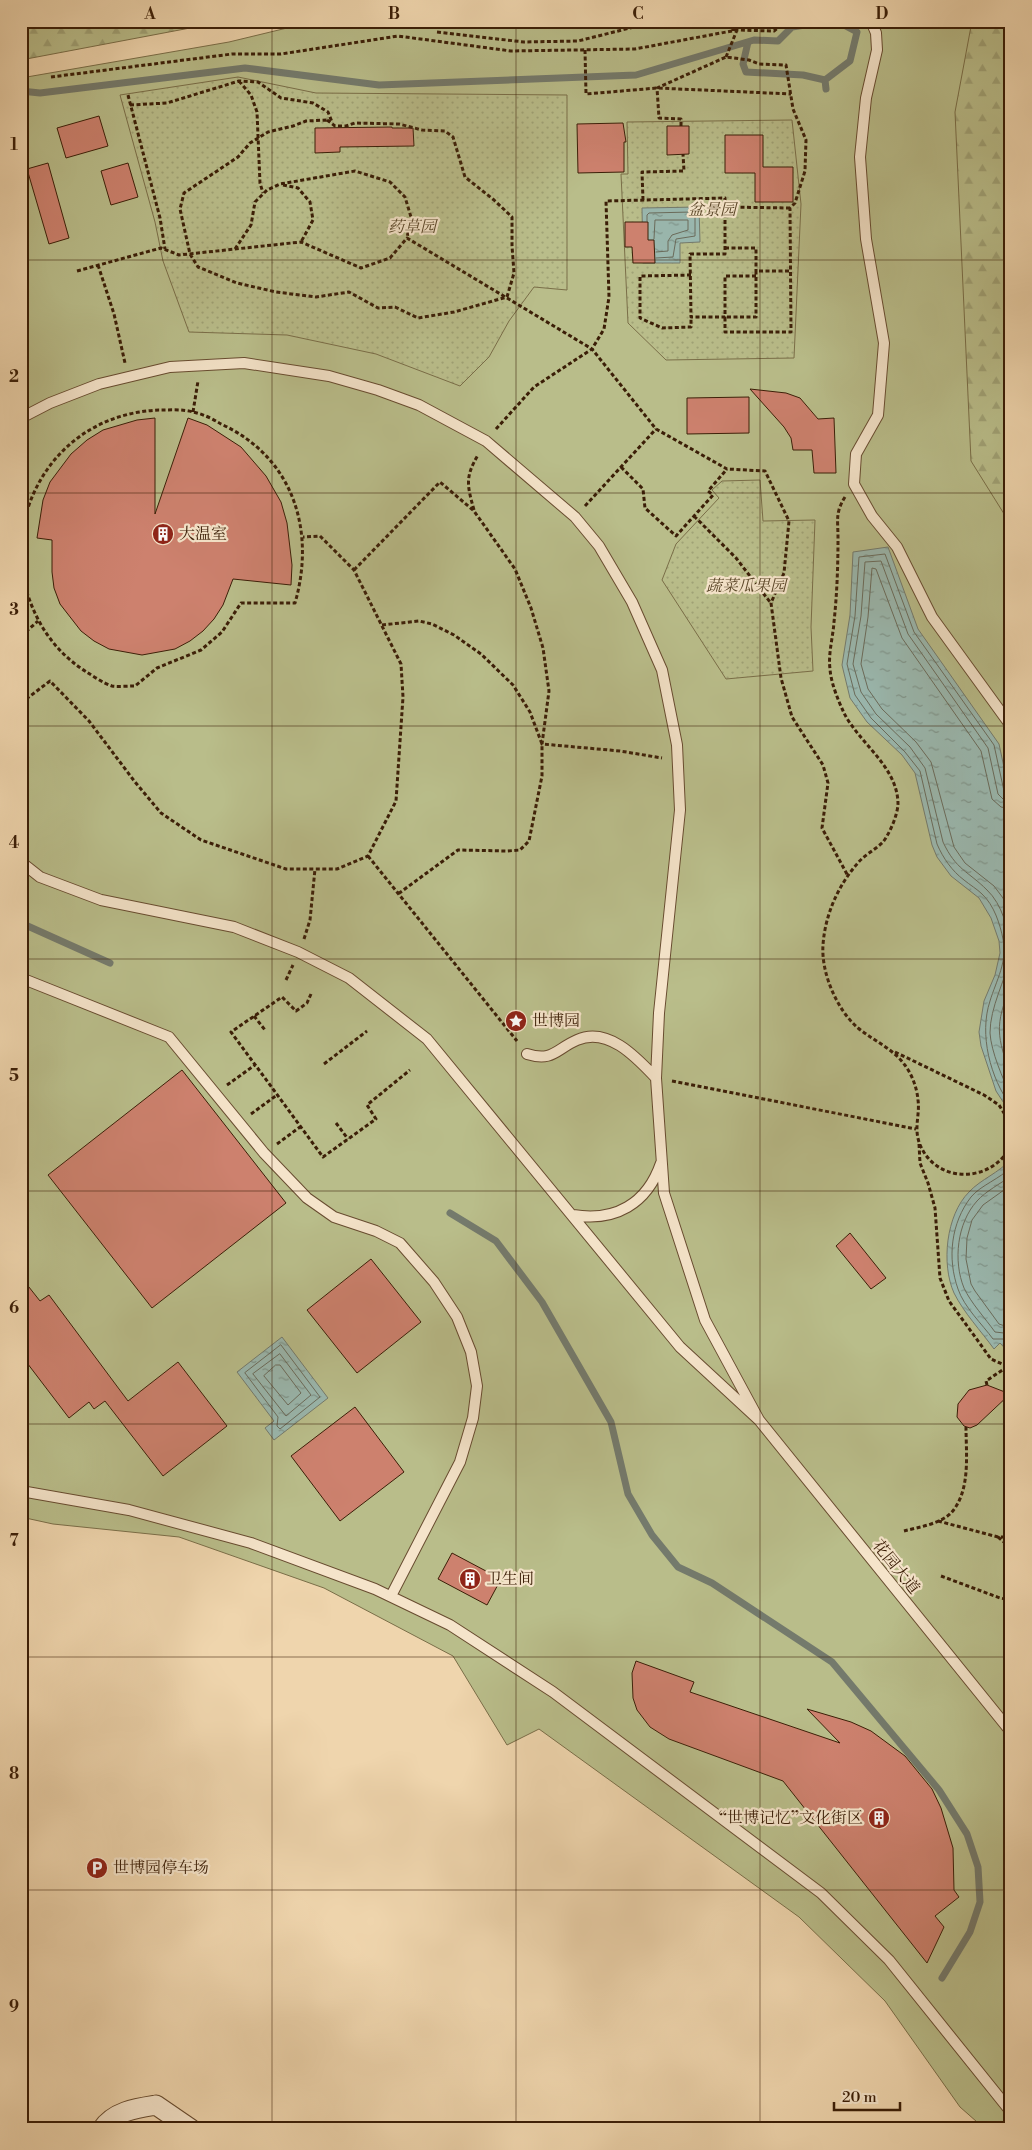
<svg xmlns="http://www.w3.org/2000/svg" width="1032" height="2150" font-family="'Libre Bodoni','Noto Serif SC',serif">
  <defs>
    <pattern id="forest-firs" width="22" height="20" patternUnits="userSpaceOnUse" patternTransform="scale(1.25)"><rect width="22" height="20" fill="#b9bd8a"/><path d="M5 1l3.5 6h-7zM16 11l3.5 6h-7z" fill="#a0a276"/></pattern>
    <pattern id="garden-dots" width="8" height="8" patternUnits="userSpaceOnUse" patternTransform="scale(1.25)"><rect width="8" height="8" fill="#b9bd8a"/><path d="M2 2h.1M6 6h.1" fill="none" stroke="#a0a276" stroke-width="1.8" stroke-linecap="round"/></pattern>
    <pattern id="water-ripples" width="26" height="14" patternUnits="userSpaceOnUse" patternTransform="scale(1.25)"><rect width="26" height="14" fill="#9ab8af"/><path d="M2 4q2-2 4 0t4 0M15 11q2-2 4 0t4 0" fill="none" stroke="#7f958c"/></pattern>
  </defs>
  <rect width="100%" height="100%" fill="#efd5ad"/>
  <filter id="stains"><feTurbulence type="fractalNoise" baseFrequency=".004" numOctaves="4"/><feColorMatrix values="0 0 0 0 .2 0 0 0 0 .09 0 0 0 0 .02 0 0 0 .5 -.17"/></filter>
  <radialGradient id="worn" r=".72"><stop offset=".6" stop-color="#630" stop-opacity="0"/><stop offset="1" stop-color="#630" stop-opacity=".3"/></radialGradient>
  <path fill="url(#forest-firs)" stroke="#7a6e48" d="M21 21H227L21 60Z
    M902 21H1011V701L883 482Z"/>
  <path fill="#b9bd8a" stroke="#7a6e48" d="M316 21H972L955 112 971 461 1011 525V2129H985L960 2107 885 2001 799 1917 539 1729 507 1745 453 1656 324 1588 179 1537 53 1524 21 1517V78L229 42Z"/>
  <path fill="url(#garden-dots)" stroke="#7a6e48" d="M238 77 316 93 567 95V290L534 287 509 321 489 357 460 386 376 354 287 335 189 332 163 261 155 222 120 95Z
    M792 120 801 204 794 358 666 360 628 323 621 174H628L627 122Z
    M760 480 763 521 815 520 811 627 813 671 726 679 662 580 676 544 719 498 712 490 722 481Z"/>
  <path fill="url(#water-ripples)" stroke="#747a6c" d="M699 207 700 242 680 243V263H643L642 208Z
    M888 547 918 629 999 744 1011 800V1114L996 1091 981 1046 979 1032 984 1001 995 975 1000 953 999 941 991 918 979 898 951 876 937 857 932 845 915 773 902 755 867 722 850 698 842 665 850 615 853 552Z
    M1011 1159V1355L1000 1343 994 1349C981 1331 964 1313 954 1293 941 1264 946 1215 969 1192 981 1179 999 1173 1011 1159Z
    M282 1337 328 1398 274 1440 265 1428 274 1421 237 1372Z"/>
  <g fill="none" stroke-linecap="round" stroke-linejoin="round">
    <path stroke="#6a6b5b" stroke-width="1" d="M647 221V215L649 213 692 212 695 214V236L676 239 673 257 656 258
      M654 239 655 220H688V230L672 235 668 241V251L656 252
      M1011 795 1004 791 994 745 914 632 885 554 859 557 855 616 847 664 855 695 871 718 905 752 920 771 937 844C943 858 952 871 964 880 970 885 977 889 982 894 994 905 1000 924 1003 939 1008 961 996 981 990 1001 979 1034 990 1078 1011 1106
      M1011 801 1003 799 998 794 988 748 908 634 881 561 865 562 861 616 853 664 861 692 876 714 910 747 925 768 943 842C956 870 968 871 987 890 1002 904 1009 930 1011 950
      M1011 809 1001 807 992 799 981 751 902 638 876 569 872 568 868 617 861 664 868 689 882 709 916 742 931 762 954 847 965 863 994 886 1003 898 1011 917
      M1011 955C1005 981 990 1007 990 1033 991 1051 1003 1080 1011 1095
      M1011 985C994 1027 997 1035 1011 1077
      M1011 1167C1000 1179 981 1185 971 1197 951 1223 947 1258 958 1289 964 1307 982 1324 993 1339H1003L1011 1348
      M1011 1176C1000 1184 986 1191 977 1201 957 1223 953 1261 964 1288 971 1303 985 1318 995 1332L1004 1333 1011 1338
      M1011 1185 983 1205 972 1220 967 1238 966 1259 971 1284 975 1291 999 1324 1011 1328
      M281 1345 320 1397 280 1429 277 1426 278 1417 245 1373Z
      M280 1354 311 1395 286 1416 253 1374Z
      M276 1365H280L301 1393 288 1405 264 1376Z"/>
    <path stroke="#747a6c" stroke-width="7" d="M748 42 743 64 746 72 803 75 825 80 826 89
      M21 91 40 93 245 68 379 85 636 75 754 40 778 41 792 27 818 23 842 24 857 32 850 61 825 80
      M21 923 110 963
      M450 1213 496 1241 542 1302 611 1422 628 1494 652 1535 678 1567 712 1583 832 1662 939 1790 967 1834 978 1867 980 1902 970 1932 942 1978"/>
  </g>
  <path fill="#cd816e" stroke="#3b1e07" d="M99 116 108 146 66 158 57 128Z
    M623 123 626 142H624V172L578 173 577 124Z
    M667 126H689V154L667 155Z
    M392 127V128H413L414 146 340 147V152L315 153V128Z
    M725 135H763V167H793V202H755V173H725Z
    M48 163 69 238 49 244 27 169Z
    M128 163 138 197 111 205 101 171Z
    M625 222H648V240H654L655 263H633L632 247H625Z
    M750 389 786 393 800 398 818 419 834 418 836 473H814L812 450H793L791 438 784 427Z
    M749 397V433L687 434V398Z
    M155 418V514L188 418 207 425 241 447 266 476 281 502 287 523 292 565 291 585 233 579 223 605 214 619 203 631 190 641 175 649 142 655 109 649 94 641 81 631 60 604 54 588 52 572V540L37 538 43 500 50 482 71 454 87 440 103 430 137 420Z
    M182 1070 286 1203 152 1308 48 1175Z
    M850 1233 886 1278 871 1289 836 1246Z
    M371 1259 421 1322 357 1373 307 1310Z
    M21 1277 40 1301 49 1295 128 1401 178 1362 227 1426 163 1476 105 1401 94 1409 89 1402 69 1418 21 1355Z
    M987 1385 1010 1394 977 1425 970 1428 964 1426 957 1417 958 1404 969 1390Z
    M355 1407 404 1472 340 1521 291 1456Z
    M452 1553 501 1579 487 1605 438 1579Z
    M636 1661 694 1682 690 1692 840 1743 807 1709 851 1722 871 1731 905 1756 932 1789 941 1808 953 1848 954 1890 959 1897 935 1916 944 1927 927 1963 783 1781 669 1739 650 1727 637 1710 633 1698 632 1673Z"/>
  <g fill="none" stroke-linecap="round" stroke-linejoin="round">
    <g stroke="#684c30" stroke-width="12">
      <path id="service" d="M871 21 876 33 877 50 866 98 860 157 866 239 884 343 878 415 856 454 854 484 872 516 897 547 932 617 1011 726
        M21 418 50 403 99 384 170 367 244 363 329 376 378 390 419 405 486 441 575 517 599 546 632 602 662 670 677 745 680 810 659 1013 656 1078 664 1193 705 1320 759 1420
        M21 862 40 877 101 900 234 927 298 952 349 978 427 1039 680 1347 759 1420 1011 1732
        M21 978 169 1037 264 1153 307 1198 334 1217 376 1231 400 1243 434 1282 457 1317 471 1352 477 1386 473 1418 460 1462 391 1596
        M527 1054C553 1062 556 1049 577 1040 608 1026 637 1058 656 1078
        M573 1215C615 1222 647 1204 661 1163
        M21 1491 129 1510 251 1543 375 1589 450 1625 553 1692 821 1893 889 1960 1011 2112"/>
    </g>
    <g stroke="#684c30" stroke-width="21">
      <path id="minor" d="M102 2129C114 2111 137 2108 156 2105L191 2129"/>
    </g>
    <path stroke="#3b1e07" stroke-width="3" stroke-dasharray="4 2.5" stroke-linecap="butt" d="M732 21 733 31
      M437 32 524 42 578 41 658 21
      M585 50 586 94 657 88 791 94
      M726 57 737 30
      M51 77 232 54H281L398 36 511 51 635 49 737 30 774 31 786 21
      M239 81 251 95 257 112 260 183 263 193
      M128 95 160 218 165 249
      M130 105 167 103 239 81 258 82 281 98 313 103 328 112 332 122
      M327 120 335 126H346L355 123 399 124 422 130 445 131 453 137 465 177 494 200 512 217V246L514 273 507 297 454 312 418 318 395 307 378 308 349 292 316 297 276 292 237 283 198 267 190 254 180 209 184 193 238 157 250 143 268 132 293 126 306 121Z
      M681 126V119L659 118 657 88 726 57 749 60 759 64 786 65 793 109 806 140 805 171 795 203 790 208 791 332H725V317H756V271H791
      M283 185 298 188 310 202 313 220 301 242
      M643 200 642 172 684 171 683 154
      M725 248H756V271
      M235 249 251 225 255 202 267 190 280 184 355 171 390 182 405 197 411 217 407 238
      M98 265 114 314 125 363
      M77 271 161 248 179 255 301 242 361 268 390 258 407 238 592 349 656 429 727 469 765 471 789 521 784 573 771 603 781 678 792 717 823 765 828 783 822 828 848 876
      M691 275 640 276V318L662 328 691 327V317
      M756 276H725V317H691L690 254H725V207L790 208
      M193 412 198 381
      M496 429 534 387 592 349 604 329 609 297 606 201 725 198V207
      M621 467 643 489 645 508 676 536 713 495 708 491 727 469
      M845 497C835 513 838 520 838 538 838 566 837 594 834 622 833 637 828 654 830 669 831 683 838 700 844 713 859 743 897 766 898 803 898 814 890 833 883 842 875 850 864 855 857 864 838 886 825 915 823 945 821 973 837 1010 858 1028 874 1041 892 1048 904 1064 912 1074 917 1088 918 1100 920 1114 914 1127 919 1142 934 1185 993 1184 1011 1145
      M585 506 656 429
      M474 510C467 485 465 477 478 455
      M694 516 736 558 770 602
      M21 538C31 465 85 413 159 410 170 410 183 409 193 412 203 414 213 419 221 424 293 457 316 530 295 603H241L222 632 201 650 157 668 135 686C128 686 119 687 112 686 103 683 93 676 85 671 48 647 30 612 21 570
      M354 570 440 482 474 511 515 569 531 608 543 648 549 691 542 744 620 751 662 758
      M382 625 419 621 432 624 454 635 481 654 513 685 530 712 542 744V776L529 841 520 850 507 851 458 850 398 894
      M21 636 38 621
      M21 703 50 681 89 721 135 782 161 813 201 840 286 869H337L368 856 396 801 403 697 401 664 354 570 320 536 303 537
      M368 856 517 1041
      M304 939 310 920 315 869
      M286 980 293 965
      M311 994 307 1003 296 1011 282 997 231 1032 323 1157 376 1119 367 1105 410 1070
      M254 1016 265 1030
      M895 1052 984 1095 999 1105 1009 1121 1011 1131
      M324 1064 367 1031
      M672 1081 916 1129
      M227 1085 255 1065
      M251 1114 277 1095
      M336 1123 348 1139
      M277 1144 300 1127
      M919 1144 920 1163 928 1183 935 1208 940 1278 949 1301 991 1359 1011 1368
      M987 1385 986 1381 1007 1367
      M938 1521 998 1537H1011
      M904 1531C919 1527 940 1524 951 1513 971 1491 966 1454 966 1427
      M998 1537 1011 1548
      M941 1576 1000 1598 1011 1600"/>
    <use href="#service" stroke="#f5e4ca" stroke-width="10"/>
    <use href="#minor" stroke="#f5e4ca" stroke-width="19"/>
  </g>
  <path fill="none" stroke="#3b1e07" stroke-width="1" stroke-opacity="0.55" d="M272 21V2129M516 21V2129M760 21V2129M21 260H1011M21 493H1011M21 726H1011M21 959H1011M21 1191H1011M21 1424H1011M21 1657H1011M21 1890H1011"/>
  <defs>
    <g id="building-disc" transform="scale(1.125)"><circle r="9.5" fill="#8f2418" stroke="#f5e4ca"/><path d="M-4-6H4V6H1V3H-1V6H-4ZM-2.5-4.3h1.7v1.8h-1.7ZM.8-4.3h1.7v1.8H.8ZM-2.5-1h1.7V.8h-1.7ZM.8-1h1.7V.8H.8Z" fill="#fff"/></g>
    <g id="sight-disc" transform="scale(1.125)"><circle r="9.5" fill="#8f2418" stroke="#f5e4ca"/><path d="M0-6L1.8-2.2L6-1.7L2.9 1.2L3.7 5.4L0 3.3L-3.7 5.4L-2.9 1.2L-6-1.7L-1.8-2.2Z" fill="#fff"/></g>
    <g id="parking-disc" transform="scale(1.125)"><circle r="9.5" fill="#8f2418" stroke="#f5e4ca"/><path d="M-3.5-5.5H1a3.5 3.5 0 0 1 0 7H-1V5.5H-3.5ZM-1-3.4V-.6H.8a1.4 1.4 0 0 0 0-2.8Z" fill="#fff"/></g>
  </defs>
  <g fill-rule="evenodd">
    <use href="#building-disc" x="163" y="534"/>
    <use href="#sight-disc" x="516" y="1021"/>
    <use href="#building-disc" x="470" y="1579"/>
    <use href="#building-disc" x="879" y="1818"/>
    <use href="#parking-disc" x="97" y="1868"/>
  </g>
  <g text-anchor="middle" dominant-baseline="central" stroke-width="4.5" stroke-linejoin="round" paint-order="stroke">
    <g font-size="16" font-style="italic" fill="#5a4628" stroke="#f5e4ca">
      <text x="712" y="210">盆景园</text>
      <text x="412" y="227">药草园</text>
      <text x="746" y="586">蔬菜瓜果园</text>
    </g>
    <g font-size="16" fill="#3b1e07" stroke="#f5e4ca" text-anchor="start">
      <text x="179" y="534">大温室</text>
      <text x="532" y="1021">世博园</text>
      <text x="486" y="1579">卫生间</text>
      <text x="863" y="1818" text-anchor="end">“世博记忆”文化街区</text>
      <text x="113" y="1868">世博园停车场</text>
    </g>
    <g font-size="16" fill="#3b1e07" stroke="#f5e4ca">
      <text transform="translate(896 1567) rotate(51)">花园大道</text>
    </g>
  </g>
  <rect width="1032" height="2150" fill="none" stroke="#efd5ad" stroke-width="55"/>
  <path d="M834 2102v8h66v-8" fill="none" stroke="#3b1e07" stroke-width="2.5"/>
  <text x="842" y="2102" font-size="15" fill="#3b1e07" stroke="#f5e4ca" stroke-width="4" paint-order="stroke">20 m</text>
  <rect x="28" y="28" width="976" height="2094" fill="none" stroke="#3b1e07" stroke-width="2"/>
  <g font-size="16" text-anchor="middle" font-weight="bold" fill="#3b1e07">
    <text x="150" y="19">A</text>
    <text x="394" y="19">B</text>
    <text x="638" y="19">C</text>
    <text x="882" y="19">D</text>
    <text x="14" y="150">1</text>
    <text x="14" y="382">2</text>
    <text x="14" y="615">3</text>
    <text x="14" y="848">4</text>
    <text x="14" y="1081">5</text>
    <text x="14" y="1313">6</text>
    <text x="14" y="1546">7</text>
    <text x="14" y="1779">8</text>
    <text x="14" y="2012">9</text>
  </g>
  <rect width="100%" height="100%" filter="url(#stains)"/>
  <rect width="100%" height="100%" fill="url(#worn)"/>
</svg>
